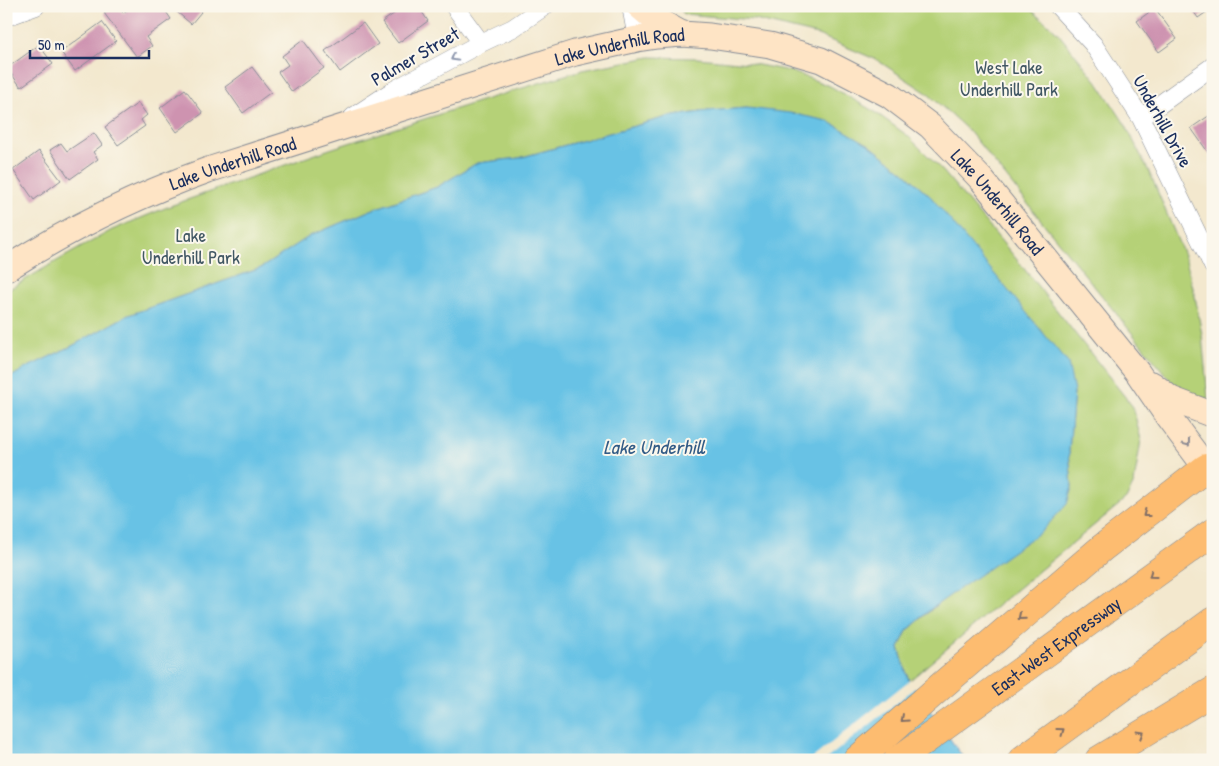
<svg xmlns="http://www.w3.org/2000/svg" width="1219" height="766" font-family="'Patrick Hand',sans-serif">
  <rect width="100%" height="100%" fill="#fbf7ec"/>
  <filter id="ink" filterUnits="userSpaceOnUse"><feTurbulence type="fractalNoise" baseFrequency=".02" numOctaves="2"/><feDisplacementMap in="SourceGraphic" scale="10" xChannelSelector="R" yChannelSelector="G"/><feConvolveMatrix kernelMatrix="1 2 1 2 8 2 1 2 1" color-interpolation-filters="sRGB"/></filter>
  <filter id="wash" filterUnits="userSpaceOnUse"><feTurbulence type="fractalNoise" baseFrequency=".0096" numOctaves="4" result="noise"/><feDisplacementMap in="SourceGraphic" scale="20" xChannelSelector="R" yChannelSelector="G"/><feGaussianBlur stdDeviation="1.12" result="paint"/><feColorMatrix in="noise" values="0 0 0 0 0 0 0 0 0 0 0 0 0 0 0 0 0 1.4 0 .05"/><feComposite in="paint" operator="in"/></filter>
  <g filter="url(#wash)">
    <rect width="100%" height="100%" fill="#f3e8ce"/>
    <path fill="#b5d177" stroke="#68806a" d="M678 6H1027L1057 32 1098 83 1125 124 1152 178 1186 260 1195 296 1202 335 1208 399 1189 393 1173 384 969 131 927 93 877 60 818 35 755 20 684 14Z
      M650 57 698 58 748 63 790 71 830 86 875 112 908 136 942 170 1018 261 1133 407 1141 440 1134 483 1126 499 1012 593 909 681 899 648 907 631 1072 487 1069 451 1074 392 931 197 905 173 868 144 747 108 707 111 667 117 519 158 477 163 437 187 371 210 310 236 261 268 126 316 72 346 26 368 6 380V291L55 262 112 230 170 206 330 149 490 98 582 70Z"/>
    <path fill="#67c2e5" stroke="#4178a2" d="M747 108 790 113 828 121 868 144 905 173 931 197 1068 363 1074 392 1069 451 1072 487 1067 504 1042 531 932 608 907 631 899 648 909 681 965 760H6V380L26 368 72 346 126 316 261 268 310 236 371 210 437 187 477 163 519 158 667 117 707 111Z"/>
    <path fill="#f3e8ce" d="M911 679 916 687 887 711 825 760H810Z"/>
    <g id="blocks">
      <path fill="#ce93b0" d="M113 6H118L123 13 133 6H162L171 19 146 37 152 46 137 57 104 13Z
        M170 6H206L191 24Z
        M389 6H418L428 21 398 43 382 22 395 13Z
        M1190 6H1213V12L1211 9 1198 18Z
        M1155 8 1177 39 1159 52 1137 21Z
        M102 22 116 41 75 71 61 52Z
        M363 23 378 44 340 72 325 51Z
        M303 40 324 68 292 92 278 72 288 65 282 56Z
        M39 45 53 64 21 87 7 68Z
        M252 67 271 92 243 113 225 87Z
        M185 89 203 113 177 132 160 108Z
        M138 103 147 115 141 120 145 126 118 145 105 127Z
        M1213 113V154L1210 155 1191 128Z
        M94 133 102 145 93 152 98 159 70 179 50 150 61 143 67 151Z
        M39 151 61 180 34 200 13 170Z"/>
    </g>
  </g>
  <g filter="url(#ink)">
    <use href="#blocks" fill-opacity="0" stroke="#878c96" stroke-width="1"/>
    <g fill="none" stroke-linecap="round" stroke-linejoin="round">
      <g stroke="#878c96" stroke-width="19">
        <path id="minor" d="M454 6 481 43
          M631 6 637 39
          M1058 6 1093 44 1141 118 1213 266
          M6 17 36 6
          M353 117 394 90 481 43 513 28 545 6
          M1141 118 1213 66"/>
      </g>
      <g stroke="#878c96" stroke-width="27">
        <g id="secondary">
          <path d="M639 6 653 18 682 34"/>
          <path id="s1" d="M6 269C72 227 135 196 208 170L575 53 637 39 657 36 682 34 710 36 770 45 821 60 889 95 930 126 982 180 1138 373 1168 417 1213 477"/>
          <path d="M1152 384 1171 399 1213 415"/>
        </g>
      </g>
      <g stroke="#878c96" stroke-width="29">
        <g id="motorway">
          <path d="M857 760 940 687 1102 548 1206 468"/>
          <path id="s2" d="M898 760 1213 532"/>
          <path d="M1022 760 1213 621"/>
          <path d="M1099 760 1213 691"/>
        </g>
      </g>
      <use href="#minor" stroke="#fff" stroke-width="18"/>
      <use href="#secondary" stroke="#fee4c5" stroke-width="25"/>
      <use href="#motorway" stroke="#fdbc6f" stroke-width="28"/>
    </g>
    <defs><path id="oneway-chevron" d="M-2-3.5L2.5 0L-2 3.5" fill="none" stroke-width="1.6" stroke-linecap="round" stroke-linejoin="round" transform="scale(1.25)"/></defs>
    <use stroke="#8d97ae" href="#oneway-chevron" transform="translate(454 58) rotate(151)"/>
    <use stroke="#8c8a92" href="#oneway-chevron" transform="translate(1187 443) rotate(53)"/>
    <g stroke="#816e66">
      <use href="#oneway-chevron" transform="translate(1146 514) rotate(143)"/>
      <use href="#oneway-chevron" transform="translate(1152 575) rotate(144)"/>
      <use href="#oneway-chevron" transform="translate(1021 617) rotate(140)"/>
      <use href="#oneway-chevron" transform="translate(904 719) rotate(138)"/>
      <use href="#oneway-chevron" transform="translate(1061 731) rotate(-36)"/>
      <use href="#oneway-chevron" transform="translate(1141 734) rotate(-31)"/>
    </g>
  </g>
  <g text-anchor="middle" dominant-baseline="central" stroke-width="4" stroke-linejoin="round" paint-order="stroke">
    <g font-size="19" fill="#1b2f5e" stroke="#fbf7ec">
      <text stroke="none"><textPath href="#s1" startOffset="656">Lake Underhill Road</textPath></text>
      <text transform="translate(415 56) rotate(-30)">Palmer Street</text>
      <text transform="translate(1163 121) rotate(61)">Underhill Drive</text>
      <text stroke="none"><textPath href="#s1" startOffset="251">Lake Underhill Road</textPath></text>
      <text stroke="none"><textPath href="#s1" startOffset="1091">Lake Underhill Road</textPath></text>
      <text stroke="none"><textPath href="#s2" startOffset="195">East-West Expressway</textPath></text>
    </g>
    <g font-size="19" fill="#425864" stroke="#fbf7ec">
      <text x="1009" y="67">West Lake<tspan x="1009" dy="22">Underhill Park</tspan></text>
      <text x="191" y="235">Lake<tspan x="191" dy="22">Underhill Park</tspan></text>
    </g>
    <g font-size="20" font-style="italic" fill="#325b86" stroke="#fbf7ec">
      <text x="654" y="446">Lake Underhill</text>
    </g>
  </g>
  <rect width="1219" height="766" fill="none" stroke="#fbf7ec" stroke-width="25"/>
  <path d="M30 50v8h119v-8" fill="none" stroke="#1b2f5e" stroke-width="2.5"/>
  <text x="38" y="50" font-size="15" fill="#1b2f5e" stroke="#fbf7ec" stroke-width="4" paint-order="stroke">50 m</text>
</svg>
